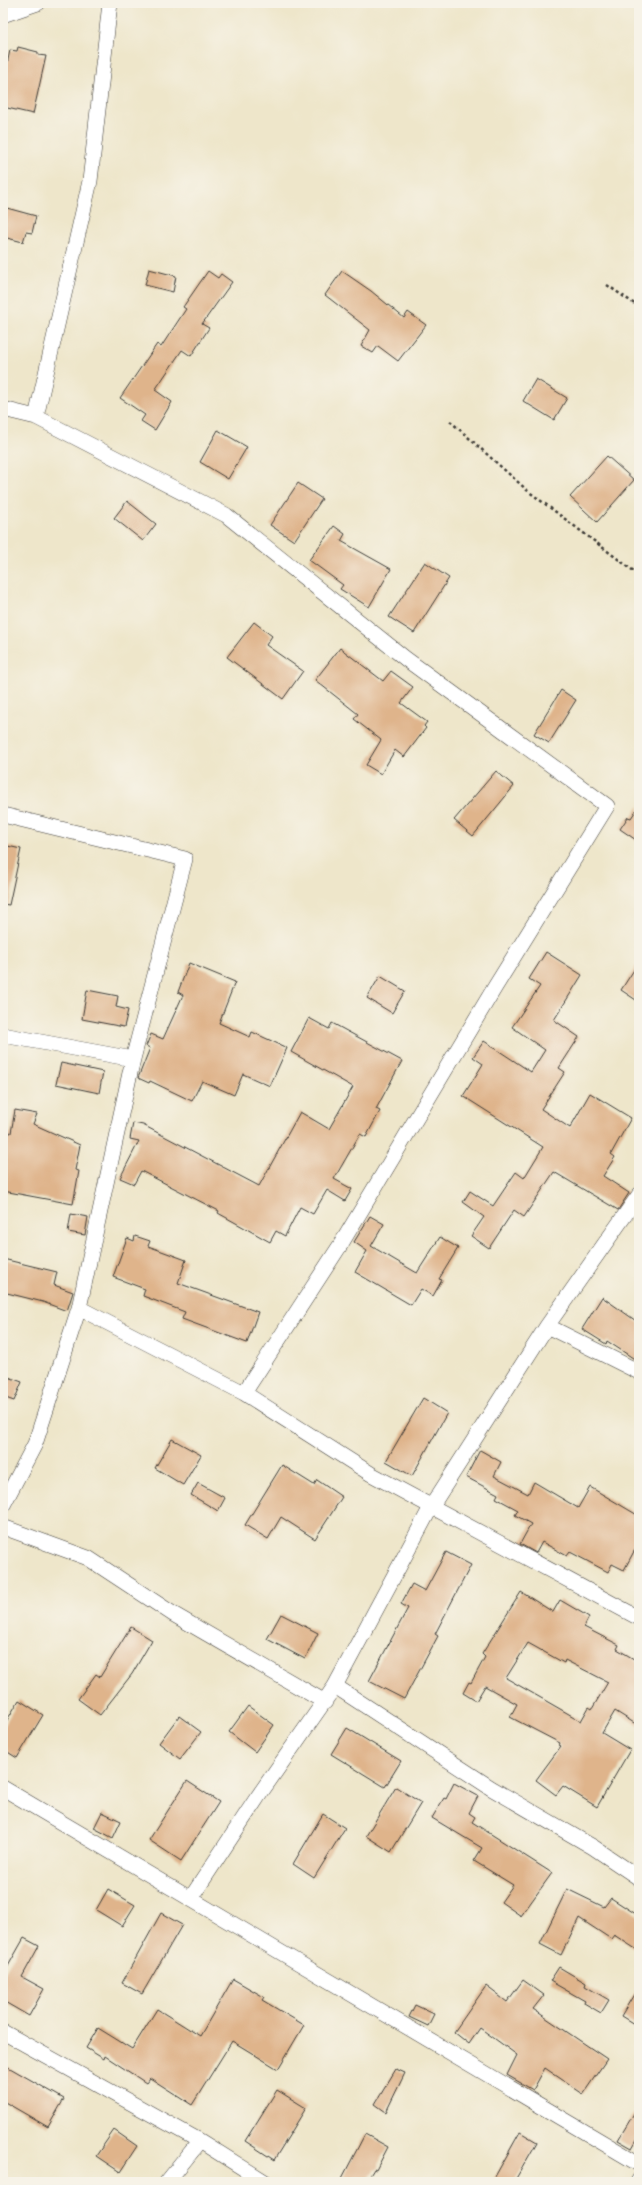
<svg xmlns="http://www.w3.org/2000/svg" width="642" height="2185" font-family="'Comic Neue',sans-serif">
  <rect width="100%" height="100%" fill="#f7f3e8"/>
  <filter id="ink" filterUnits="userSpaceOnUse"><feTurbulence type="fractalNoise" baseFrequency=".025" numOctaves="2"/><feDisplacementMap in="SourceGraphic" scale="8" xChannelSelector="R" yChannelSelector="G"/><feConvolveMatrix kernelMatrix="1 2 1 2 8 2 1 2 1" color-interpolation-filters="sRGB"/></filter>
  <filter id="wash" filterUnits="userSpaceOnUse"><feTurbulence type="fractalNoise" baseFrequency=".012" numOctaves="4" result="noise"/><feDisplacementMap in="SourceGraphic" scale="16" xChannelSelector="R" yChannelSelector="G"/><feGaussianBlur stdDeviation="0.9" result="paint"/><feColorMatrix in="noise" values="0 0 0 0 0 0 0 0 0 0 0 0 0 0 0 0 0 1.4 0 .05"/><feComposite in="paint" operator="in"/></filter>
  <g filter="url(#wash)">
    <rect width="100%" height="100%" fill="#eee6ca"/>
    <g id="blocks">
      <path fill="#dfb48b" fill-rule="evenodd" d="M18 47 38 52V55L46 56 33 114 3 107V84L10 50 17 51Z
        M3 207 36 216 32 233 26 232 23 242 3 237Z
        M149 269 176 276 173 292 145 285Z
        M208 271 218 278 221 274 232 282 202 324 209 328 191 356 182 350 155 390 172 402 155 430 141 421 145 415 120 398 157 344 161 347 186 309 183 307Z
        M342 271 371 291 404 318 408 312 426 325 398 361 378 346 373 353 361 346 370 330 325 295Z
        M536 379 567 398 554 420 523 401Z
        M218 430 247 447 228 479 200 462Z
        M607 456 634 480 597 522 570 497Z
        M298 483 322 499 294 541 270 525Z
        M127 501 156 524 143 541 114 518Z
        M334 526 345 534 341 541 391 569 369 607 340 589 343 585 309 560Z
        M425 562 449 578 414 633 389 617Z
        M254 622 272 636 266 645 303 671 283 699 227 657Z
        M340 648 383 681 391 671 413 687 401 703 427 722 424 726 426 728 404 757 395 750 381 774 366 765 381 740 354 719 358 714 315 680Z
        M561 690 576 700 549 743 534 734Z
        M496 771 514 786 473 836 454 820Z
        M639 806V842L620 829 628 817 631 818Z
        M3 845 21 849 9 905 3 904Z
        M546 952 582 975 554 1020 579 1037 559 1068 565 1072 541 1109 570 1128 590 1093 631 1118 611 1154 615 1157 603 1176 629 1193 618 1210 554 1172 524 1217 514 1210 489 1248 471 1236 484 1217 463 1202 470 1191 493 1206 516 1172 524 1178 543 1147 463 1096 483 1064 473 1057 484 1041 531 1072 545 1050 512 1027 540 986 529 979Z
        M639 962V1002L621 990Z
        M189 963 235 982 219 1023 250 1037 252 1032 287 1048 270 1086 243 1074 234 1095 202 1081 192 1101 150 1081 149 1083 138 1078 150 1048 146 1046 151 1034 163 1039 183 995 178 992Z
        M380 976 405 991 392 1013 367 998Z
        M87 990 118 996 116 1007 128 1010 124 1027 82 1019Z
        M309 1018 329 1029 332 1023 402 1061 376 1109 380 1111 366 1137 360 1134 334 1179 352 1189 345 1201 327 1190 313 1214 300 1207 285 1236 276 1231 270 1242 218 1213 219 1211 141 1171 134 1184 120 1178 139 1141 130 1139 133 1123 143 1125 259 1186 300 1112 329 1129 353 1087 291 1052Z
        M61 1063 103 1072 99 1093 56 1084Z
        M15 1110 37 1114 33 1124 80 1145 75 1170 79 1171 73 1204 3 1191V1131L11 1133Z
        M71 1214 88 1217 85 1235 68 1232Z
        M370 1216 384 1224 371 1246 417 1273 440 1237 458 1248 439 1279 442 1280 433 1296 421 1289 411 1305 355 1272 367 1251 354 1242Z
        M135 1236 150 1241 148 1246 186 1260 178 1283 258 1312 247 1343 182 1319 185 1312 143 1296 145 1289 113 1277 127 1238 134 1241Z
        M3 1259 57 1272 54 1285 73 1292 67 1311 43 1302 3 1292Z
        M602 1297 639 1323V1362L607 1341 606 1344 582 1329Z
        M3 1375 22 1382 14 1401 3 1397Z
        M423 1398 447 1413 412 1476 386 1461Z
        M172 1439 201 1455 183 1485 155 1468Z
        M480 1450 501 1462 494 1476 528 1494 534 1482 578 1508 590 1487 639 1516V1542L624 1570 612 1564 608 1572 570 1552 567 1556 542 1542 536 1553 520 1544 531 1524 515 1515 518 1510 496 1498 498 1494 466 1477Z
        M282 1465 314 1485 317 1480 342 1497 315 1539 281 1517 268 1539 245 1525Z
        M198 1483 225 1498 218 1511 191 1495Z
        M446 1552 471 1565 435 1634 438 1636 404 1699 369 1681 408 1608 401 1604 412 1584 425 1591Z
        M521 1592 553 1612 560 1600 589 1617 584 1627 619 1645 617 1649 639 1662V1726L615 1711 602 1733 630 1750 597 1807 563 1786 556 1795 536 1780 561 1746 559 1745 560 1743 510 1717 517 1704 485 1686 476 1701 463 1693 469 1682 471 1683 485 1657 482 1654ZM528 1643 564 1663 565 1660 608 1682 592 1709 589 1707 581 1721 506 1678Z
        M281 1614 318 1633 305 1659 267 1639Z
        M131 1627 152 1640 132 1674 100 1715 78 1699 96 1674 100 1677Z
        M19 1700 43 1715 17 1758 3 1749V1727Z
        M248 1706 274 1725 255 1752 229 1732Z
        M179 1716 201 1732 180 1759 159 1743Z
        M347 1728 401 1761 385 1787 331 1754Z
        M187 1781 219 1802 181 1861 149 1840Z
        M454 1783 478 1796 469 1813 475 1817 472 1822 552 1873 521 1916 501 1902 513 1885 474 1861 482 1848 432 1818 444 1798 446 1799Z
        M396 1787 421 1803 391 1852 366 1836Z
        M102 1812 121 1821 113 1838 94 1828Z
        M323 1814 345 1828 314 1878 293 1864Z
        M108 1889 135 1905 122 1926 96 1910Z
        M567 1889 604 1907 611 1898 639 1916V1951L614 1935 611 1939 579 1918 561 1955 540 1944Z
        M161 1913 182 1925 142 1994 122 1983Z
        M24 1938 39 1946 22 1977 44 1989 29 2016 3 2001V1975Z
        M559 1967 586 1983 585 1986 609 2000 601 2013 584 2003 585 2001 550 1981Z
        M233 1979 264 1997 262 2000 304 2025 278 2069 232 2041 192 2105 150 2078 146 2083 105 2056 104 2059 86 2048 98 2028 132 2049 157 2009 200 2036Z
        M523 1980 544 1995 533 2009 607 2059 583 2094 545 2068 533 2090 507 2075 517 2055 480 2028 469 2044 454 2032 486 1986 507 2002Z
        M639 1986V2027L621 2016Z
        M415 2005 434 2014 428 2026 409 2017Z
        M3 2064 64 2099 48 2127 3 2101Z
        M396 2069 405 2073 386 2112 375 2104Z
        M277 2090 306 2108 274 2160 245 2141Z
        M639 2105V2136L632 2148 618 2140Z
        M114 2130 137 2146 120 2172 96 2156Z
        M520 2132 537 2142 514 2182H492Z
        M365 2134 388 2147 376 2170 374 2169 366 2182H340Z"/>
    </g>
  </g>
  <g filter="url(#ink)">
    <use href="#blocks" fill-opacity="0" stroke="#3c3a36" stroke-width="1"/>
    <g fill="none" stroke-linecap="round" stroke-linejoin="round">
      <g stroke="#3c3a36" stroke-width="16">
        <path id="street" d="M3 15 38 3
          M3 409 36 417 90 181 110 3
          M36 417 226 515 406 659 607 806 495 987 341 1244 244 1393
          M3 815 185 859 133 1059
          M3 1035 133 1059 79 1308 244 1393 371 1474 639 1618
          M547 1326 639 1372
          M3 1505 35 1444 79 1308
          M3 1527 88 1558 173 1614 325 1702
          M335 1686 491 1788 593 1847 639 1878
          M3 1788 639 2164
          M191 1898 257 1798 335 1686 431 1507 547 1326 639 1195
          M3 2032 200 2141 265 2182
          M167 2182 200 2141
          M638 2182 639 2180"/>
      </g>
      <path stroke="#3c3a36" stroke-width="2.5" stroke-dasharray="3 3" stroke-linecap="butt" d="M607 285 639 307
        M450 421 528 491 639 575"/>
      <use href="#street" stroke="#fff" stroke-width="15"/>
    </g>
  </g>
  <rect width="642" height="2185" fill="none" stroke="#f7f3e8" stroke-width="16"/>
</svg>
